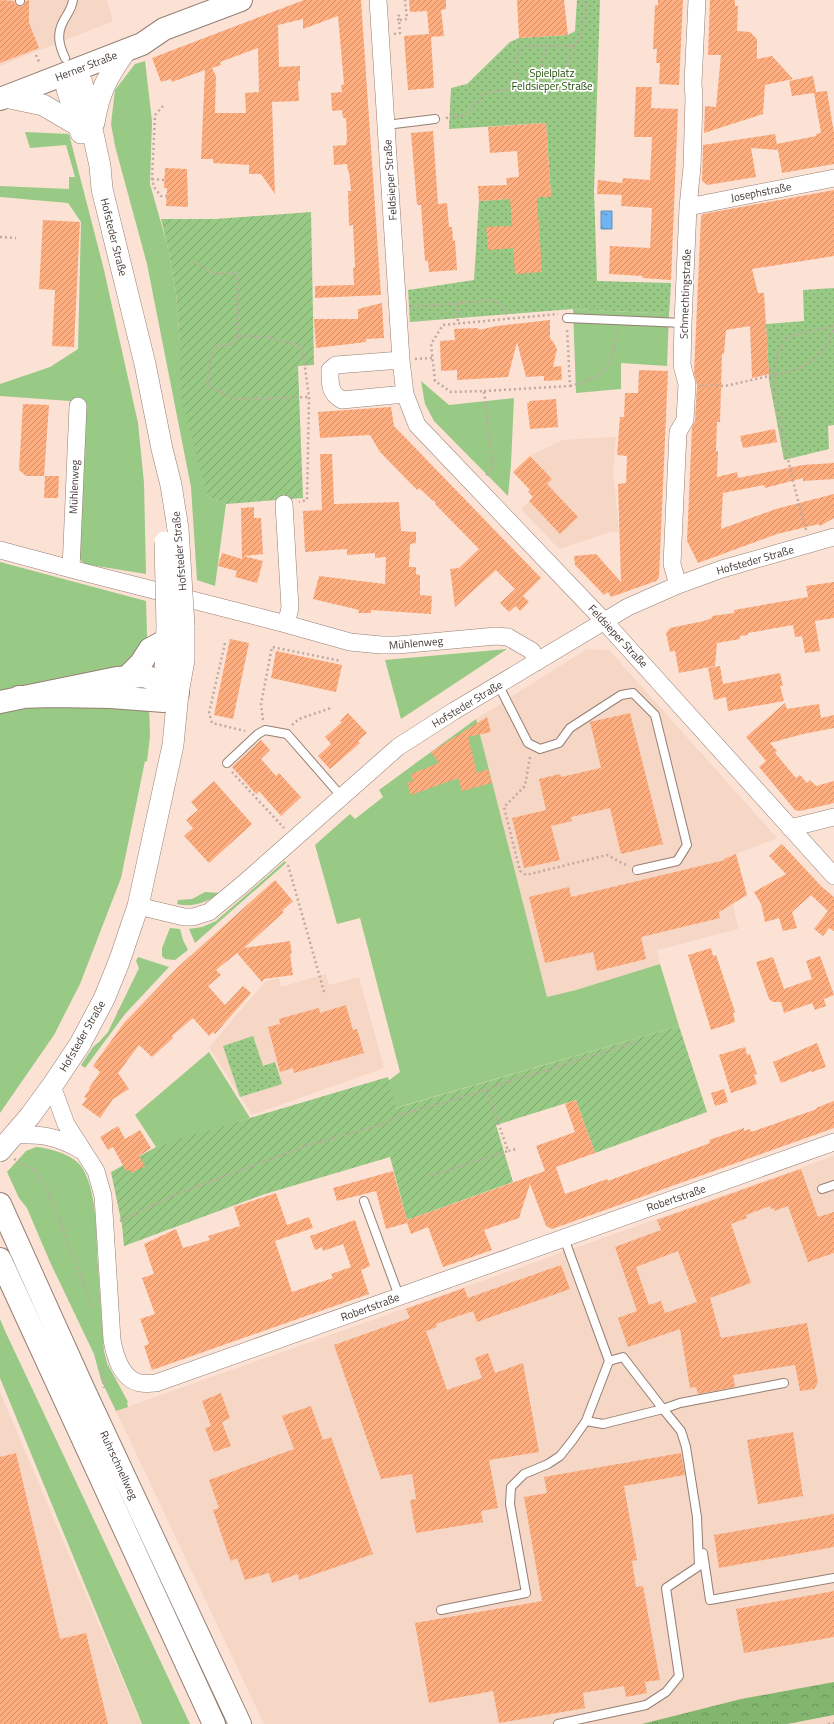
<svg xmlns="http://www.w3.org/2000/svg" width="834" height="1724" font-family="'Titillium Web',sans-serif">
  <defs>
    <pattern id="forest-crowns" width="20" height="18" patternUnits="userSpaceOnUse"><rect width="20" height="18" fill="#82b56e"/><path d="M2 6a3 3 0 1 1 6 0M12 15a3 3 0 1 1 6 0" fill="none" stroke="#6c945b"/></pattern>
    <pattern id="park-dots" width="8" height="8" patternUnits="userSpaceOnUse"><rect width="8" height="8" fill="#98c985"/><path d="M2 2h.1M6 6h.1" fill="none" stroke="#7ea46d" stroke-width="1.8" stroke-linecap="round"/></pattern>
    <pattern id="garden-furrows" width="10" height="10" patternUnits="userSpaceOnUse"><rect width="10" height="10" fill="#98c985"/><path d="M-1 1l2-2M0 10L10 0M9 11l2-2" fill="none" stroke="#7ea46d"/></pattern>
    <pattern id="water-ripples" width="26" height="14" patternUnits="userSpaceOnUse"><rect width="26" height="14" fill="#70b5f2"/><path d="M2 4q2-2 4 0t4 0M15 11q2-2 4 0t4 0" fill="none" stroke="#5e94c5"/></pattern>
    <pattern id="building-hatch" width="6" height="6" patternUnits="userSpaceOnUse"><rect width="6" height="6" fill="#fead7f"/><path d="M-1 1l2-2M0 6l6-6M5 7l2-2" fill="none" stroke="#cf8e69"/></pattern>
  </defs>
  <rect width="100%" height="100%" fill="#fbe2d5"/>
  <path fill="#f6d6c5" d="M0 0H107L113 21 0 66Z
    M616 437 613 469 619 532H610L559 549 521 509 552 479 530 456 563 440Z
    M587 649 609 650 777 838 724 859 738 929 657 950 660 964 576 990 547 997 476 719Z
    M326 974 329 985 359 977 384 1068 252 1115 209 1047 266 981 279 978 281 987Z
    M834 1156V1682L741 1699 642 1724H264L116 1411Z
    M0 1392 141 1724H0Z
    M834 1715V1724H787Z"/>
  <path fill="#98c985" d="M145 61 152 121 150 184 167 244 176 292 180 344 208 497 226 504 215 586 197 580 191 487 147 264 115 146 111 124 115 90 135 64Z
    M25 132 69 134 71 142 104 270 138 423 144 483 146 574 84 564 78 557 84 402 0 396V384L50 367 78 349 81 222 68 203 0 197V186L69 189V177H75L66 145 30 148Z
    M573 309 669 314 667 366 621 363V389L576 393Z
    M421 381 449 405 514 398 511 464 508 496 434 421 425 404Z
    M0 562 146 601 150 736 147 762 145 761 121 878 80 984 54 1035 0 1113Z
    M507 649 401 719 385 660Z
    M476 719 547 997 576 990 660 964 679 1026 395 1108 388 1081 400 1072 360 918 337 924 315 845 350 814 355 819 383 797 379 790Z
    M285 861 286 863 195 943 189 929 202 927 216 921Z
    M205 892 220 893C207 902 193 908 177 904L178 900 192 899Z
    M170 928 180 929 183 940 188 950 175 960 165 959 162 956V948Z
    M138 957 169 967 125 1014 85 1068 81 1065 93 1047 100 1041 108 1032 139 968 136 961Z
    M209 1052 250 1118 156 1147 135 1115Z
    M36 1147C49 1148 71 1154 80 1165 98 1188 96 1238 98 1266 100 1295 102 1323 104 1351L107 1363 128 1402 127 1403 128 1407 116 1411 101 1380 94 1354 50 1262 27 1208 19 1198 7 1172 26 1151Z
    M0 1319 6 1333 190 1724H142L0 1378Z"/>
  <path fill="url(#forest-crowns)" d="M834 1682V1715L787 1724H642L741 1699Z"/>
  <path fill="url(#park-dots)" d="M577 0H600L594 191 597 281 671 283 669 314 573 309 410 322 408 290 474 280 479 201 551 196 546 123 449 129 451 88 467 84 510 42 519 38 568 35 575 31Z
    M834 288V425L828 426 829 449 784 460 769 380 766 324 804 321 803 290Z
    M253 1036 263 1066 275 1062 282 1084 240 1097 223 1046Z"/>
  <path fill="url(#garden-furrows)" d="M311 212 314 365 298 366 303 498 226 504 208 497 181 399 180 344 176 292 167 244 161 219H215Z
    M679 1026 707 1112 595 1153 576 1100 496 1125 513 1182 407 1220 390 1157 265 1194 124 1246 122 1225 111 1172 156 1147 186 1137 388 1077 396 1108Z"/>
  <path fill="url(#water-ripples)" stroke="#6290b9" d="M601 211H612V229H601Z"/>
  <path fill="url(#building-hatch)" fill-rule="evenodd" d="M0 0 14 1 15 4 20 6H23L26 1 29 0V23L39 48 0 63Z
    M304 0H361L381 295 315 298V286L354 285 353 268 355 267 353 225 349 226 348 191H351L349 172 348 171 347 164 334 165 333 146 346 145 347 138 346 118H343L342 110 332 111 331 93 342 92 341 85 344 84 338 16 303 29V19L278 25 279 67 300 66V81H298L299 101 272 102 275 194 261 174H249V165L213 163V159H201L205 70 172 82 171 79 161 82 152 58ZM258 48 259 92 245 93 246 113H215L216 76 212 68 221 65 220 62Z
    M409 0H446V9L441 10 444 36 431 37 434 88 408 90 404 36 429 34 427 11 410 12Z
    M517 0H564L568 35 519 38Z
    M658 0H683L679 85 659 84 660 63H656L657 49H653L655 5H658Z
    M710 0H735V6H738L737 31 750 32 757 39V59L772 56 793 79 765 85 763 114 704 133 705 106 716 107 721 55H708Z
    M813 76 816 92 827 91 834 133V164L782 173 777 144 816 136V134L821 133 814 93 792 96 789 81Z
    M636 87H652L651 108 678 109 671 280 642 278 643 276 609 274 610 246 650 248 652 208 621 206 622 195 597 194 598 180 622 183 623 178 650 180 652 137H634Z
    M546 123 551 197H537L542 272 515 274 513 248 488 250 486 227 512 226 510 199 479 201 478 186 507 185 506 178 519 177 517 151 490 153 488 127Z
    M433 131 438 204 447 203 449 227H452L453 241 455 240 457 270 429 272 428 261H425L421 205H417L411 133Z
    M775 134 778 150 751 148 756 177 707 185 702 181 703 145Z
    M165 168 187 169 188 207 166 206 167 188H164Z
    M834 190V256L752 269 758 293H764L769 374 752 378 750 326 726 330 724 354H722L720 422H717L716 451H718L717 477 737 472 738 478 803 465 834 463V479L803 481V478L765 488 764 485 723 493 721 529 776 509 834 494V518L820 526 819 524 777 534 698 563 687 541 692 427 695 421 697 385 694 373 701 217 703 214Z
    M43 220 80 222 74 347 52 346 55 290 39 289Z
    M382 303 384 338 366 339V342L316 348 314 319H358V309Z
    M550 320V338L554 343 557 349 553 367 561 366 562 380 544 381V376L526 377 517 342 508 377 457 380V370L441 371 440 341 455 340 454 329 478 328 479 330 497 326Z
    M639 370 668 371 659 577 656 581 611 597 608 592 604 595 575 565 574 556 596 554 621 582 618 484 626 483 627 456 617 455 620 417H624L625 393H638Z
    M556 399 558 427 530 429 527 403H529V401Z
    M23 404 49 405 44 476H26L19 470Z
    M391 407 394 426 541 578 523 596 529 602 520 611 516 606 509 612 500 603 515 589 496 570 455 607 450 569 459 568 479 549 435 504V501H433L419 488 417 490 380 452 370 435 320 438 318 412Z
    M775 429 777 442 743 448 740 436Z
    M320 454H332L334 504 399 502 401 531 416 532V543L410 544 409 567H416V574L420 575V595L432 596 431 614 371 610V613H358L359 610 313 599 319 576 385 584 386 557 375 558V553L347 555V549L305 552 303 511 322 510Z
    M530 456 552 479 547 484 578 517 560 534 529 501 533 497 528 492 530 490 513 472Z
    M45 476H59L58 498H44Z
    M254 507V518H261L263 554 244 556 263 561 257 583 235 577 237 571 218 566 222 553 242 559 241 508Z
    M834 582V618L815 621 820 651 805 653 802 636 795 637 793 625 748 633V635L740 636V639L717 643 715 666 679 673 675 651 670 652 666 633 670 628 704 621 712 618V616L734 613V610L740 609 808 597 806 586Z
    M230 639 249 643 233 719 214 715Z
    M276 651 342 665 336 692 271 678Z
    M720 666 723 684 780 673 783 686H780L784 701 728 711 726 697 714 700 708 668Z
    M785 703 787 709 819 704 821 718 834 715V728L803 734 770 743 777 751 775 753 796 778 800 775 807 783 810 780 816 786 834 781V803L800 811 795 810 759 767 766 761 746 737Z
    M348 713 367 733 358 741 360 743 330 769 318 756 331 744 325 737 342 722 340 721Z
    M630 713 663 844 621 854 610 808 571 817 572 821 551 826 560 860 524 868 512 818 546 810 539 779 560 774 561 777 601 768 590 722Z
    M487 717 491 732 468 737 477 773 488 769 492 783 462 791 458 778 411 795 407 783 413 781 411 774 439 763 431 752Z
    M261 740 270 750 261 759 276 776 279 773 301 797 281 816 259 791 256 794 232 767Z
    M214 781 252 824 209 863 184 836 193 828 186 820 198 810 191 802Z
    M782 844 821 886 834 897V931L829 928 823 936 814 929 828 911 811 895 792 912 797 928 783 931 779 918 765 922 761 904 754 892 786 874 769 856Z
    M736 854 747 895 719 912 720 918 641 937 646 959 597 971 593 952 545 963 529 897 569 887 571 897 725 860 724 859Z
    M275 880 293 901 282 911 284 912 244 948 290 941 292 954H290L293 975 264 979 262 982 237 953 216 970 221 975 208 986 225 1005 243 986 251 993 215 1034 213 1032 209 1036 193 1018 172 1036 173 1038 152 1057 139 1045 118 1073 129 1089 113 1099 100 1118 82 1105 87 1098 84 1097 90 1089 89 1088 100 1072 93 1066 124 1023 178 967Z
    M711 948 713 956 716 955 735 1012 733 1013 735 1022 711 1030 688 955Z
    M820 956 834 995 824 999 826 1006 815 1010 812 1003 784 1013 781 1002H773L769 999 756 962 773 957 784 989 812 979 806 961Z
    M346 1005 353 1030 357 1029 364 1053 294 1073 293 1068 280 1072 268 1027 280 1024 279 1019 293 1015 319 1008 320 1013Z
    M817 1043 826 1067 812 1072 811 1071 781 1083 773 1062Z
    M745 1047 747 1055 750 1054 757 1074 754 1075 757 1084 731 1093 719 1055Z
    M724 1089 728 1102 715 1106 711 1093Z
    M576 1100 595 1153 556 1167 565 1194 607 1179 608 1181 710 1143 709 1140 744 1128V1131L750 1129 751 1132 817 1109 816 1108 834 1101V1128L552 1229 546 1226 530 1184 519 1218 484 1230 492 1250 443 1267 428 1227 411 1234 407 1223 386 1229 376 1191 337 1201 333 1188 393 1171 407 1220 545 1171 536 1146 575 1132 565 1104Z
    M118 1126 125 1139 140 1130 151 1148 139 1156 145 1166 131 1173 129 1170 126 1171 113 1147 108 1150 100 1137Z
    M801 1169 818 1217 834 1212V1253L808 1262 788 1206 774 1211V1208L771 1209 770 1206 746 1215 747 1218 731 1224 751 1283 710 1298 721 1338 807 1323 818 1383 814 1389 800 1391 795 1365 733 1375 735 1387 698 1394 696 1387 690 1388 680 1329 628 1347 618 1318 637 1311 615 1247 661 1230 657 1220ZM678 1251 697 1302 665 1313 661 1301 649 1305 636 1267Z
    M276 1193 287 1225 309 1217 313 1228 275 1241 292 1292 333 1278 331 1274 351 1267 343 1244 323 1251 322 1247 315 1250 310 1236 355 1220 370 1266 361 1270 369 1294 152 1370 144 1346 149 1344 140 1319 155 1314 142 1278 154 1274 144 1244 176 1229 183 1248 210 1240 208 1236 240 1226 234 1207Z
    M561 1265 570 1289 477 1322 473 1311 436 1324 437 1327 426 1331 447 1390 482 1378 475 1358 488 1353 495 1373 523 1363 539 1452 489 1460 498 1508 481 1511 483 1522 416 1533 410 1500 416 1499 412 1474 381 1479 334 1345 410 1318 406 1309 464 1288 468 1298Z
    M221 1393 230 1418 222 1422 231 1446 214 1452 205 1428 211 1426 202 1401Z
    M311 1406 323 1440 331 1437 373 1554 299 1580 298 1574 272 1583 269 1573 245 1580 237 1558 231 1561 228 1554 213 1510 219 1508 209 1480 294 1449 282 1416Z
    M793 1432 803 1496 758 1504 747 1440Z
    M16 1453 60 1639 86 1633 108 1724H0V1457Z
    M681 1453 685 1475 624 1486 637 1560 632 1561 636 1587 643 1586 660 1680 645 1682 647 1693 626 1697 624 1686 583 1693 585 1708 499 1723 493 1691 429 1703 415 1623 542 1601 524 1497 547 1493 544 1477Z
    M834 1514V1547L719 1568 714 1535Z
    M834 1591V1637L744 1653 736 1609Z"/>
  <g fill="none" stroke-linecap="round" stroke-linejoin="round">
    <g stroke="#957f73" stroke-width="10">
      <path id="service" d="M20 1V0
        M65 58C59 45 56 34 64 20 68 13 72 8 73 0
        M386 125 435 119
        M567 318 683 323
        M498 684 528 743 540 749 559 743 570 728 621 695 633 693 655 715 687 845 677 861 637 870
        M227 763 258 734 265 730 287 734 342 797
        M822 1189 834 1185
        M364 1201 399 1296
        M609 1361 623 1357 663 1409 680 1403 784 1383
        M703 1553 710 1600 834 1578
        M441 1610 526 1593 510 1504 511 1487 524 1474 548 1464 560 1456 572 1441 586 1421 609 1361 564 1238
        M558 1724 646 1705 666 1692 679 1676 666 1588 699 1566 697 1517 686 1447 681 1431 663 1409 603 1424 586 1421"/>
    </g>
    <g stroke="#957f73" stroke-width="18">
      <path id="minor" d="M378 0 401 360 405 394 417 425 604 621 834 876
        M688 207 834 178
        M401 360 336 365 330 370C330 383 329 393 342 400L405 394
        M78 406 71 569 286 624 350 642 381 645H398L496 636 508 637 532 651 537 662
        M284 504 290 608 286 624
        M0 550 71 569
        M678 585 672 564 678 432 685 420 687 384 682 365 683 323 688 207 692 167 694 98 693 83 697 0
        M790 828 834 817
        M138 906 184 917H193L209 912 243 884 398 747 454 711 628 607 678 585 722 569 834 537
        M52 1086 66 1124 96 1171 103 1196 112 1340C115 1356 121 1379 140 1383 145 1384 151 1383 156 1383L834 1142
        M13 1135C42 1134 56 1136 81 1150"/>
    </g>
    <g stroke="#957f73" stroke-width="22">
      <path id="tertiary" d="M74 70 82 83 100 166 102 189 145 364 162 449 171 485 178 529
        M65 74 67 89 81 133
        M5 97 43 105 79 126
        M94 123C99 91 108 76 126 50
        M164 699 167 626
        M0 1151 30 1116 52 1086 80 1044 104 999 119 962 138 906 173 745 178 693 184 660V626"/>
    </g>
    <g stroke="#957f73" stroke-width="24">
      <path id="primary" d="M0 99 142 44 164 29 241 0"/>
    </g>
    <g stroke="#957f73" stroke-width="24">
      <path id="motorway" d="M127 677 141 663 150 649 167 640
        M0 702 117 678 144 676 165 683 178 693 164 701 111 697 54 696 19 697
        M0 1204 83 1388 240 1724
        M0 1259 214 1724"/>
    </g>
    <path stroke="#beaaa0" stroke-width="2.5" stroke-dasharray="2 3" stroke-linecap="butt" d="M399 20 397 18 400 14
      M394 34 400 33 399 20 407 19 405 0
      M36 55 40 64
      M543 86 542 66 545 46
      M517 89 516 56 522 46H572L581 37 586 0
      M163 106 155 115 152 179 154 187 161 196H167
      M446 118 465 115 487 92 563 84 572 46
      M152 179 165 180
      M0 237 16 238
      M196 262 212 274 237 273 238 336 267 337 302 346 309 397 307 500 299 502
      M457 304 458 323
      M412 307 493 300 502 306 509 319
      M238 336C236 347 221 345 213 346L207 385 236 399 309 397
      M415 359 433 358
      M701 385 725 386 774 375C775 362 778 345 789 336L834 326
      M570 386C611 375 609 368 618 330
      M484 391 570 386 567 328
      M486 475 493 469 484 391 451 392 435 381 431 344 443 325 558 314
      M806 530C792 479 779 428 774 375 806 369 820 360 834 330
      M225 643 209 713 212 723 245 731
      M263 720 261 704 272 647 341 661
      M292 725 299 719 331 708
      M530 757 525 786 504 807 520 871 526 875 607 855 628 866
      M232 772 284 828
      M288 865 325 995
      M118 1011 125 1017
      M487 1090 508 1151 516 1149
      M14 1159 34 1170 47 1188 93 1308
      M429 1176 508 1151
      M120 1221 179 1193 309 1145 387 1123 399 1115 487 1090 492 1087 637 1042
      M102 1367 104 1388
      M828 1724 834 1723"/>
    <use href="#service" stroke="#fff" stroke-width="8"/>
    <use href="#minor" stroke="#fff" stroke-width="17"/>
    <use href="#tertiary" stroke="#fff" stroke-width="21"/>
    <use href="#primary" stroke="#fff" stroke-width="22"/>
    <use href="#motorway" stroke="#fff" stroke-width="22"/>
    <g stroke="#957f73" stroke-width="22" stroke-linecap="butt">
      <path id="tertiary-bridge" d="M178 529 184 626
        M165 542 167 626"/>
    </g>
    <use href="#tertiary-bridge" stroke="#fff" stroke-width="21"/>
  </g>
  <g text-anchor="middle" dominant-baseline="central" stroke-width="3.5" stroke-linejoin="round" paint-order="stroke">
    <g font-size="11" fill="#423833" stroke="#fff">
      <text transform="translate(86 66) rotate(-21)">Herner Straße</text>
      <text transform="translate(390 180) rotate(-94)">Feldsieper Straße</text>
      <text transform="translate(761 192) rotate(-11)">Josephstraße</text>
      <text transform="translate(114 237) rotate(76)">Hofsteder Straße</text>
      <text transform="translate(685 294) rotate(-88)">Schmechtingstraße</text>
      <text transform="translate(74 487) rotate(-88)">Mühlenweg</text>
      <text transform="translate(179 551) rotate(-95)">Hofsteder Straße</text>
      <text transform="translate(755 560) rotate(-16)">Hofsteder Straße</text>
      <text transform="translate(618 636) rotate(47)">Feldsieper Straße</text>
      <text transform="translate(416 643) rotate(-5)">Mühlenweg</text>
      <text transform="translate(467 704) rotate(-31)">Hofsteder Straße</text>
      <text transform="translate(82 1036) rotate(-60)">Hofsteder Straße</text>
      <text transform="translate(676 1198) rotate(-19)">Robertstraße</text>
      <text transform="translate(370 1307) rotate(-20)">Robertstraße</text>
      <text transform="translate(119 1465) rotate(65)">Ruhrschnellweg</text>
    </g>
    <g font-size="11" fill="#1c4c00" stroke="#fff">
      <text x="552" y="73">Spielplatz<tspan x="552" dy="13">Feldsieper Straße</tspan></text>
    </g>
  </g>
</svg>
